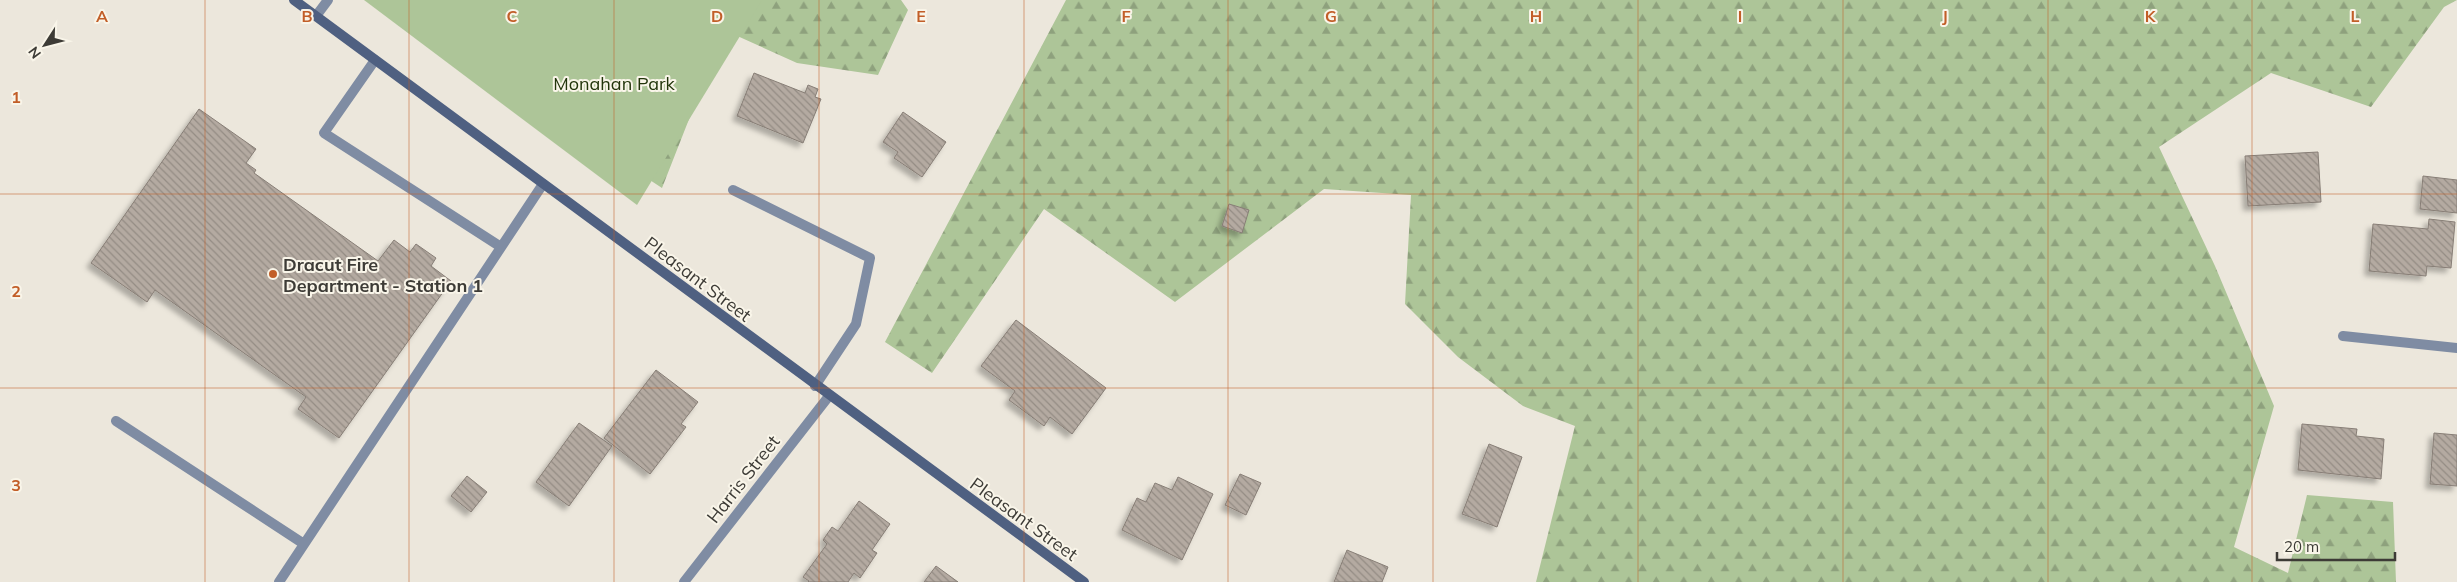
<svg xmlns="http://www.w3.org/2000/svg" width="2457" height="582" font-family="Mulish,sans-serif">
  <defs>
    <pattern id="forest-firs" width="22" height="20" patternUnits="userSpaceOnUse" patternTransform="scale(1.25)"><rect width="22" height="20" fill="#adc598"/><path d="M5 1l3.5 6h-7zM16 11l3.5 6h-7z" fill="#8ea17d"/></pattern>
    <pattern id="building-back-hatch" width="6" height="6" patternUnits="userSpaceOnUse" patternTransform="scale(1.25)"><rect width="6" height="6" fill="#b4aaa1"/><path d="M-1 5l2 2M0 0l6 6M5-1l2 2" fill="none" stroke="#948c84"/></pattern>
    <filter id="shadow"><feDropShadow dx="-4.5" dy="4.5" stdDeviation="2.5" flood-color="#0004"/></filter>
  </defs>
  <rect width="100%" height="100%" fill="#ece7dc"/>
  <path fill="url(#forest-firs)" d="M647 0H901L908 10 878 75 797 63 724 30 662 188 589 140Z
    M1066 0H2457L2444 7 2371 107 2271 73 2159 147 2215 266 2274 406 2234 547 2288 573 2307 495 2393 502 2396 582H1536L1575 426 1523 406 1458 357 1405 304 1411 195 1324 189 1175 302 1044 209 932 373 885 342Z"/>
  <path fill="#adc598" d="M364 0H762L637 205Z"/>
  <path fill="url(#building-back-hatch)" stroke="#877e76" filter="url(#shadow)" d="M754 73 805 93 808 85 818 89 815 97 821 99 803 143 737 116Z
    M199 109 256 149 246 163 256 170 254 173 378 261 394 240 410 252 416 244 436 258 431 266 451 281 339 438 298 409 306 397 155 290 147 302 91 263Z
    M903 112 946 142 922 177 894 158 898 152 883 142Z
    M2318 152 2321 202 2248 206 2245 156Z
    M2423 176 2457 180V213L2420 209Z
    M1229 204 1249 210 1242 233 1222 226Z
    M2429 219 2455 222 2451 268 2427 266 2426 276 2369 271 2373 224 2428 229Z
    M1016 320 1106 388 1072 434 1050 417 1044 426 1009 400 1015 391 981 366Z
    M656 370 698 402 681 424 686 427 650 474 604 438Z
    M579 423 612 446 569 506 536 482Z
    M2302 424 2357 429 2356 436 2384 439 2381 479 2298 470Z
    M2434 433 2457 435V486L2430 484Z
    M1489 444 1522 457 1497 527 1462 514Z
    M1240 474 1261 483 1246 515 1225 505Z
    M467 476 487 492 471 512 451 496Z
    M1178 477 1213 494 1182 560 1122 530 1137 498 1146 502 1155 483 1172 490Z
    M859 501 890 524 872 550 877 553 860 578 854 573 848 582H808L809 581 803 577 827 544 823 540 832 527 838 531Z
    M1347 550 1388 567 1382 582H1334Z
    M936 566 958 582H924Z"/>
  <g fill="none" stroke-linecap="round" stroke-linejoin="round">
    <path stroke="#7f8ca3" stroke-width="10" d="M316 16 328 0
      M375 60 324 133 501 247
      M733 190 870 258 856 324 815 386
      M116 421 304 544
      M279 582 543 184"/>
    <path stroke="#7f8ca3" stroke-width="10" d="M2343 336 2457 348
      M684 582 829 396"/>
    <path stroke="#4f6081" stroke-width="10" d="M294 0 1084 582"/>
  </g>
  <path fill="none" stroke="#c25e28" stroke-width="1" stroke-opacity="0.55" d="M205 0V582M409 0V582M614 0V582M819 0V582M1024 0V582M1228 0V582M1433 0V582M1638 0V582M1843 0V582M2048 0V582M2252 0V582M0 194H2457M0 388H2457"/>
  <circle fill="#c25e28" stroke="#f9f5e9" stroke-width="2" cx="273" cy="274" r="5"/>
  <g text-anchor="middle" dominant-baseline="central" stroke-width="4" stroke-linejoin="round" paint-order="stroke">
    <g font-size="18" fill="#22350b" stroke="#f9f5e9">
      <text x="614" y="83">Monahan Park</text>
    </g>
    <g font-size="18" font-weight="bold" fill="#3d3b36" stroke="#f9f5e9" text-anchor="start">
      <text x="283" y="264">Dracut Fire<tspan x="283" dy="21">Department - Station 1</tspan></text>
    </g>
    <g font-size="18" fill="#3d3b36" stroke="#f9f5e9">
      <text transform="translate(698 279) rotate(37)">Pleasant Street</text>
      <text transform="translate(743 479) rotate(-52)">Harris Street</text>
      <text transform="translate(1024 519) rotate(36)">Pleasant Street</text>
    </g>
  </g>
  <g font-size="16" text-anchor="middle" font-weight="bold" fill="#c25e28" stroke="#f9f5e9" stroke-width="4" stroke-linejoin="round" paint-order="stroke">
    <text x="102" y="22">A</text>
    <text x="307" y="22">B</text>
    <text x="512" y="22">C</text>
    <text x="717" y="22">D</text>
    <text x="921" y="22">E</text>
    <text x="1126" y="22">F</text>
    <text x="1331" y="22">G</text>
    <text x="1536" y="22">H</text>
    <text x="1740" y="22">I</text>
    <text x="1945" y="22">J</text>
    <text x="2150" y="22">K</text>
    <text x="2355" y="22">L</text>
    <text x="16" y="103">1</text>
    <text x="16" y="297">2</text>
    <text x="16" y="491">3</text>
  </g>
  <g transform="translate(45 45) rotate(234)" stroke="#f9f5e9" stroke-width="4" paint-order="stroke">
  <path d="M0-4L9 19L0 12L-9 19Z" fill="#3d3b36"/>
  <text y="-8" font-size="14" font-weight="bold" text-anchor="middle" fill="#3d3b36">N</text>
  </g>
  <path d="M2277 552v8h118v-8" fill="none" stroke="#3d3b36" stroke-width="2.5"/>
  <text x="2284" y="552" font-size="15" fill="#3d3b36" stroke="#f9f5e9" stroke-width="4" paint-order="stroke">20 m</text>
</svg>
